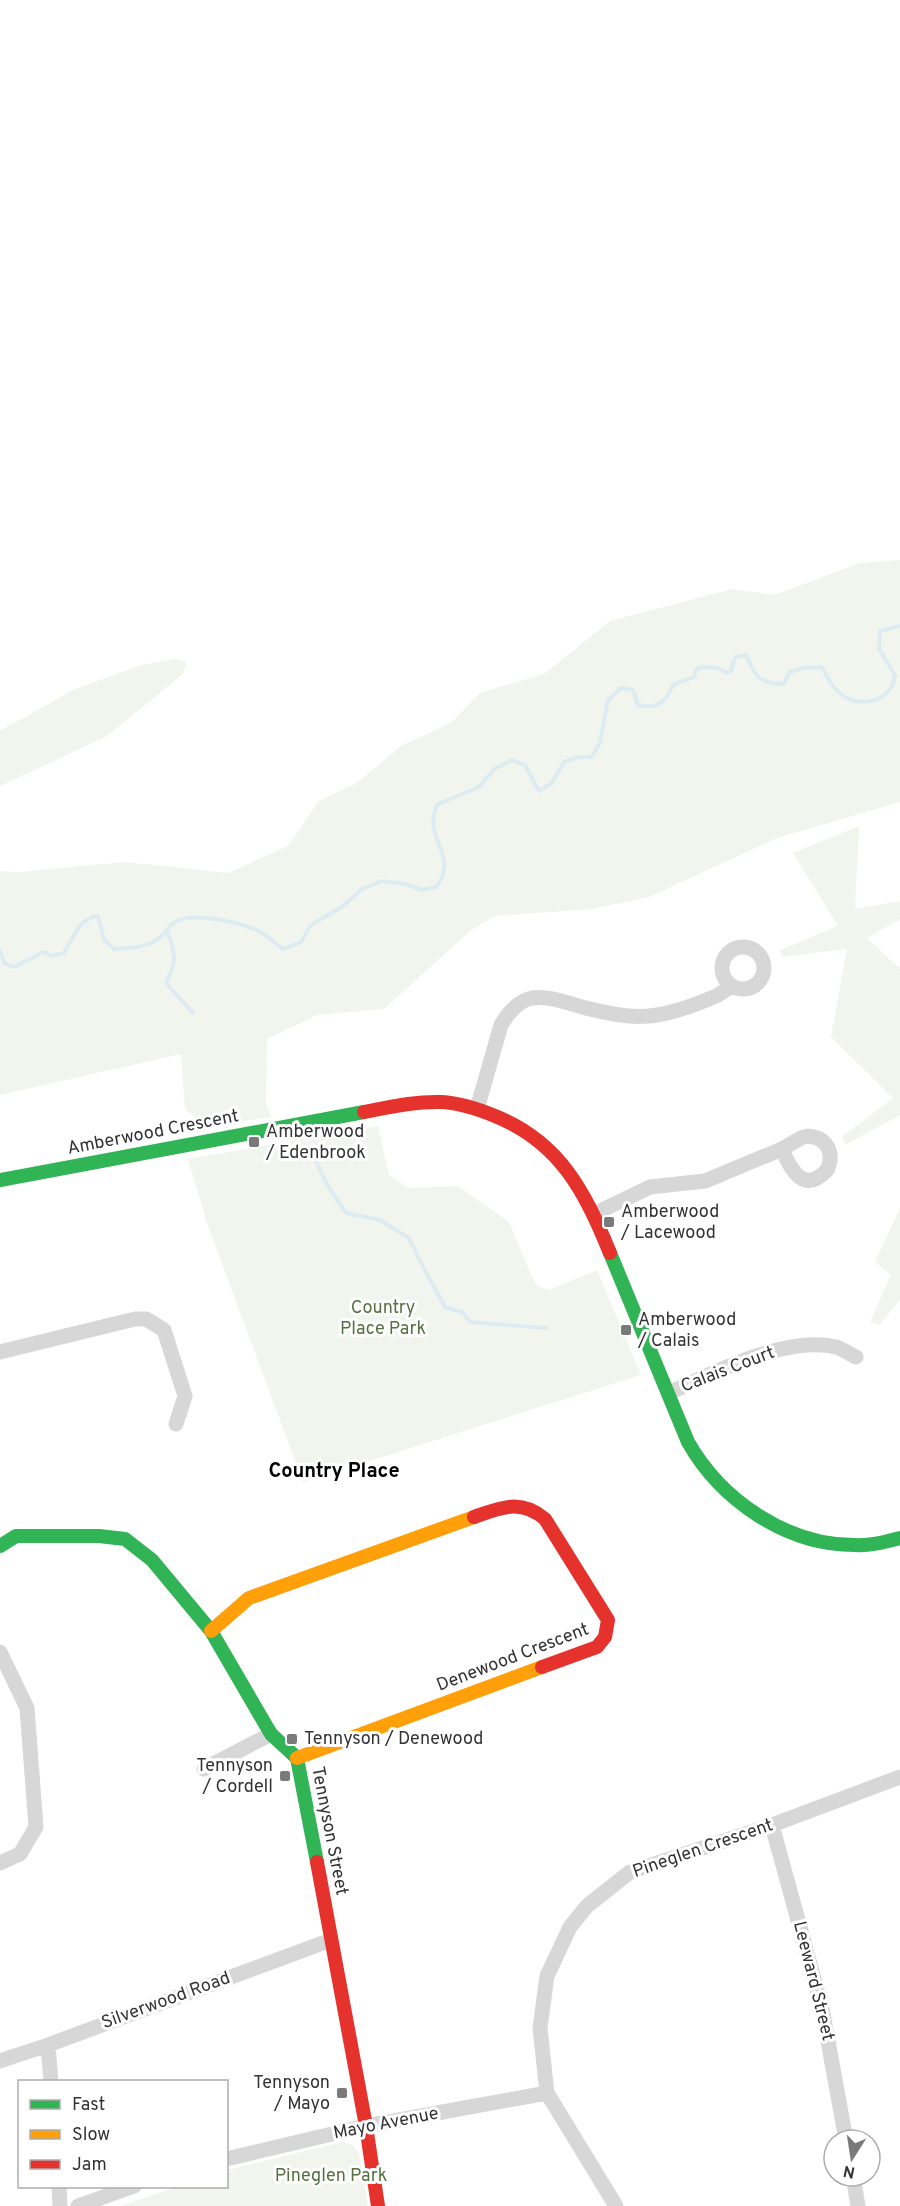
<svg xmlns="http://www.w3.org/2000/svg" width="900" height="2206" font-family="Overpass,sans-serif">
  <rect width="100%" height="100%" fill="#fff"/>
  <path fill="#f1f5ed" d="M900 560V802L777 838 649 897 592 909 495 916 471 930 384 1009 317 1015 267 1039 266 1104 271 1117 207 1126 185 1109 181 1054 0 1095V871L20 872 125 862 228 873 288 846 319 801 357 783 401 746 451 723 480 693 544 674 610 621 732 589 775 595 860 563Z
    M175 659 187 662 183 674 107 736 0 786V731L73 690 141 665Z
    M859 826 855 909 900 901V919L867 938 900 969V1115L845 1145 842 1137 893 1098 831 1037 847 949 782 957 780 950 838 926 793 853Z
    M378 1126 389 1175 408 1188 458 1186 509 1222 535 1284 549 1290 597 1270 641 1375 303 1482 208 1226 188 1159Z
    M900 1208V1300L879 1325 870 1322 891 1275 875 1262Z
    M343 2142 353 2145 359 2154 368 2206H121L176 2187 226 2186 227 2170Z"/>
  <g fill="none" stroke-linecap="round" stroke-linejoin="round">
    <path stroke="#ddebf3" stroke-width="4" d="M167 930C175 954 178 959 166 983L193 1013
      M0 951 5 964 15 967 43 952 52 956 64 953C73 938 79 918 98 916L104 940 114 949C128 948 148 948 159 938 164 934 169 926 175 922 192 911 249 923 265 935 271 939 276 945 283 949L301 942 311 925 343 906 362 889 382 881 405 884 422 890 436 887C439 883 442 878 443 874 450 850 423 832 438 804L479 787 494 769 512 760 525 765 539 791 551 784 564 762 578 757H592L600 742 608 700 621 688 633 690 638 705C658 710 666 702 673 685L694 677 696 670 701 667 717 668 727 673 732 670 733 663 736 657 746 655C755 676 759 684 783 684L790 672 804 668 822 667C827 677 832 687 841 694 854 706 881 704 891 688 893 685 894 679 895 675L879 649 880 631 900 626
      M312 1148C319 1173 331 1192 346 1213L380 1220 409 1238 422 1265 445 1307 462 1312 470 1322 546 1328"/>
    <path stroke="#d7d7d7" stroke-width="15" d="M722 968a21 21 0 1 1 42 0a21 21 0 1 1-42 0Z
      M477 1109 501 1025C508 1013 518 1001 532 998 549 995 570 1004 586 1008 632 1020 655 1020 699 1003 711 998 722 995 731 985
      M807 1136C827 1137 835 1153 827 1170 804 1194 791 1171 782 1149L801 1138Z
      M594 1214 650 1187 705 1181 782 1149
      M0 1352 135 1319H146L164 1330 185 1396 176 1424
      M669 1393C713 1373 786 1335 836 1347 843 1349 850 1354 856 1357
      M0 1652 27 1708 36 1827 20 1854 0 1863
      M204 1769 271 1734
      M772 1825 822 2008 846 2140
      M48 2045 51 2082
      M0 2061 48 2045 331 1940
      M226 2159 366 2126 547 2093
      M853 2176 858 2206
      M59 2186 60 2206
      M78 2206 134 2186
      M616 2206 547 2093 540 2028 547 1976 570 1927 587 1906 630 1872 772 1825 900 1777"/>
    <path stroke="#30b455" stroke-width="14" d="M0 1180 364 1112
      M610 1253 688 1442C721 1500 786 1545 854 1545 870 1546 885 1542 900 1538
      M0 1546 16 1536H99L125 1539 152 1560 211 1631 271 1734 297 1758 317 1862"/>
    <path stroke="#ff9f0a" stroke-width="14" d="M211 1631 249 1598 474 1517
      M297 1758 542 1667"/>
    <path stroke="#e5322d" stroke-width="14" d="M364 1112C390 1107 415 1101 442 1102 460 1103 478 1109 495 1116 560 1142 585 1192 610 1253
      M474 1517C501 1508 520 1498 545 1519L608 1620 605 1637 597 1647 542 1667
      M317 1862 366 2126 378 2206"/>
  </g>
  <g fill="#7a7a7a" stroke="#fff" stroke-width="2">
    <rect x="248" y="1136" width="12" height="12" rx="3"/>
    <rect x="603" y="1216" width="12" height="12" rx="3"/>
    <rect x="620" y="1324" width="12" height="12" rx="3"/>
    <rect x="286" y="1733" width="12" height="12" rx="3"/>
    <rect x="279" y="1770" width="12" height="12" rx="3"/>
    <rect x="336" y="2087" width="12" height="12" rx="3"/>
  </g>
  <g text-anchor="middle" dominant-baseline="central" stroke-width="6" stroke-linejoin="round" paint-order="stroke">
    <g font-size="18" fill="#333" stroke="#fff" text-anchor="start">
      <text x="266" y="1132">Amberwood<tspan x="266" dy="21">/ Edenbrook</tspan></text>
      <text x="621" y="1212">Amberwood<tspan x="621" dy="21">/ Lacewood</tspan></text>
      <text x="638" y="1320">Amberwood<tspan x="638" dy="21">/ Calais</tspan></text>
      <text x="304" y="1739">Tennyson / Denewood</text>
      <text x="273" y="1766" text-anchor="end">Tennyson<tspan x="273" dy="21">/ Cordell</tspan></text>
      <text x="330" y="2083" text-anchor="end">Tennyson<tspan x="330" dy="21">/ Mayo</tspan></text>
    </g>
    <g font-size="18" fill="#333" stroke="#fff">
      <text transform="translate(153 1133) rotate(-11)">Amberwood Crescent</text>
      <text transform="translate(728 1370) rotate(-21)">Calais Court</text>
      <text transform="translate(513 1658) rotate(-21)">Denewood Crescent</text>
      <text transform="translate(329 1831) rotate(79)">Tennyson Street</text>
      <text transform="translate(703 1849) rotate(-19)">Pineglen Crescent</text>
      <text transform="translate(813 1981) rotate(76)">Leeward Street</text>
      <text transform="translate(166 2001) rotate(-20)">Silverwood Road</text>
      <text transform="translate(386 2124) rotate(-11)">Mayo Avenue</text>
    </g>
    <g font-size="18" fill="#56703f" stroke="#fff">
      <text x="383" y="1308">Country<tspan x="383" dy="21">Place Park</tspan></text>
      <text x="331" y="2176">Pineglen Park</text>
    </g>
    <g font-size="20" font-weight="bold" fill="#000" stroke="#fff">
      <text x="334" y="1472">Country Place</text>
    </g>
  </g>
  <rect x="18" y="2080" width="210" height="108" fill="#ffffff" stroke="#adadad" stroke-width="1.5"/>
  <rect x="30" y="2100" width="30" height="9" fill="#30b455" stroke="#adadad" stroke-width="1.5"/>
  <text x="72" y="2110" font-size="18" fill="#333333">Fast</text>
  <rect x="30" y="2130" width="30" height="9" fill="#ff9f0a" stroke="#adadad" stroke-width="1.5"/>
  <text x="72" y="2140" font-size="18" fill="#333333">Slow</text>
  <rect x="30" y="2160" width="30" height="9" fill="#e5322d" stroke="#adadad" stroke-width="1.5"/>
  <text x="72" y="2170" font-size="18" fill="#333333">Jam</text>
  <g transform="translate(852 2158) rotate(192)"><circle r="28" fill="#ffffff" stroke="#adadad" stroke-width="1.5"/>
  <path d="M0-4.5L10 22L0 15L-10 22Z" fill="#7a7a7a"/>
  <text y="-9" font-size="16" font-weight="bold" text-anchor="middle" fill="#333333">N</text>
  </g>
</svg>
